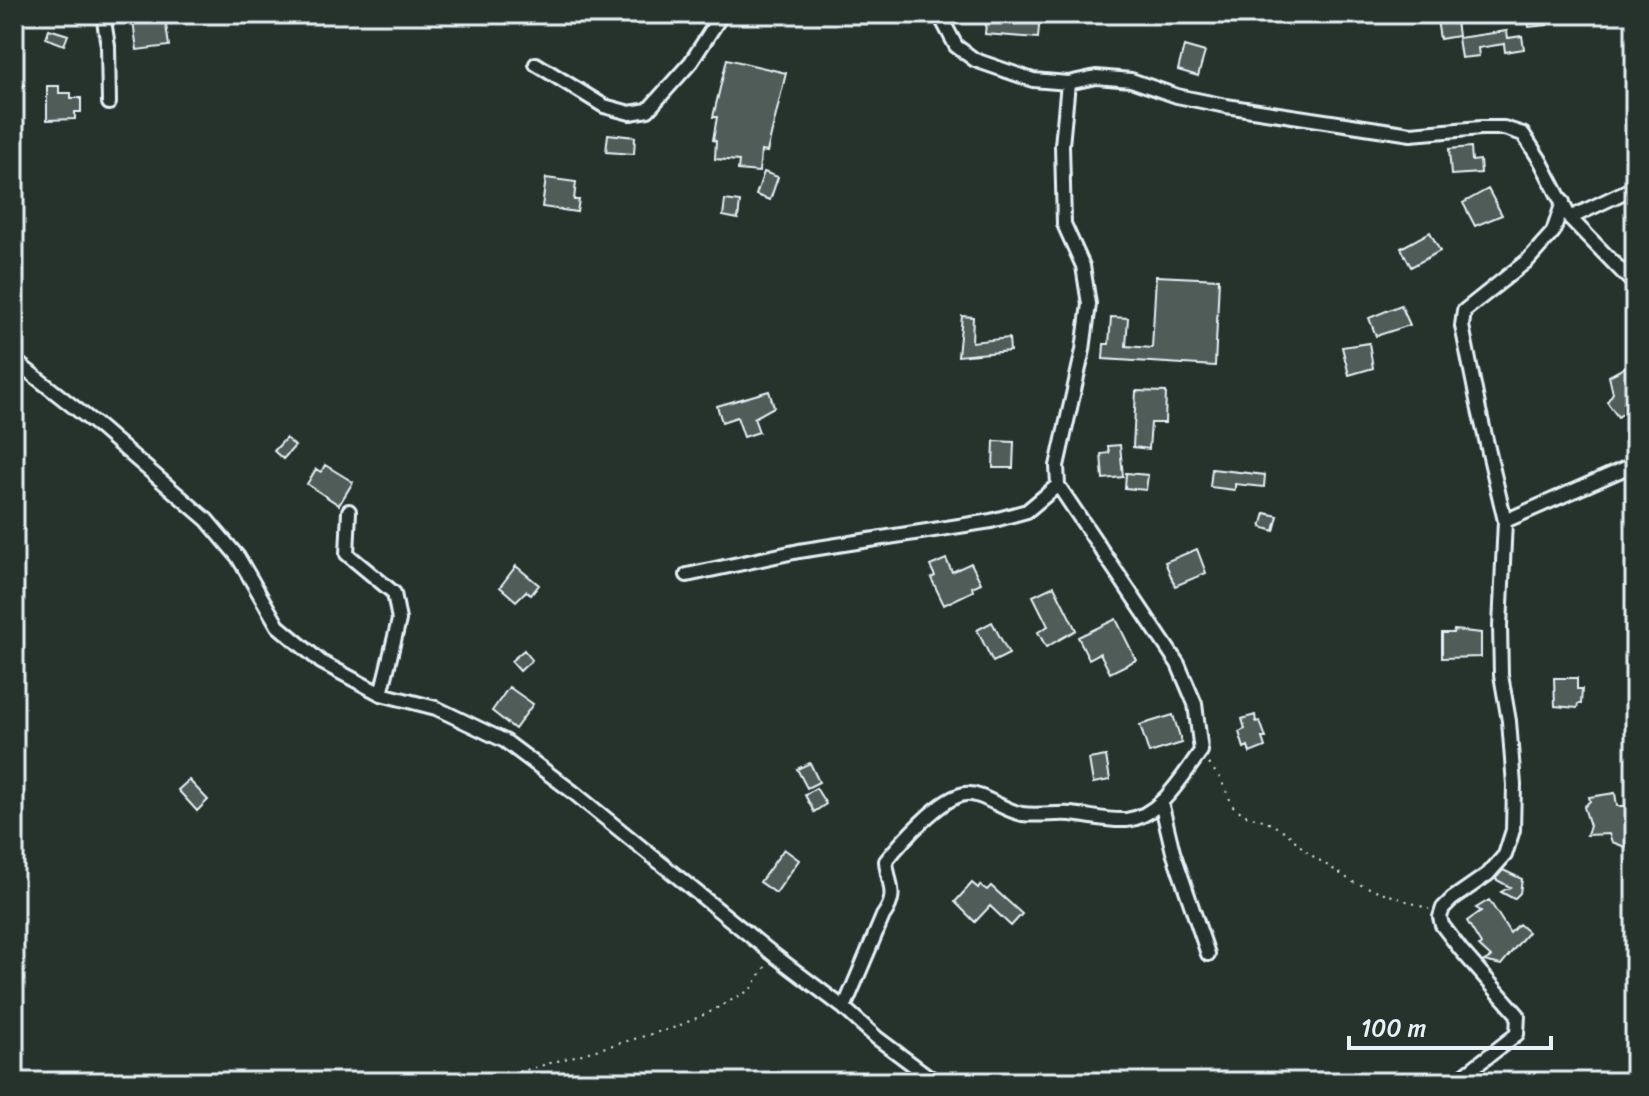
<svg xmlns="http://www.w3.org/2000/svg" width="1649" height="1096" font-family="Sriracha,sans-serif">
  <rect width="100%" height="100%" fill="#26332d"/>
  <filter id="ink" filterUnits="userSpaceOnUse"><feTurbulence type="fractalNoise" baseFrequency=".0125" numOctaves="2"/><feDisplacementMap in="SourceGraphic" scale="16" xChannelSelector="R" yChannelSelector="G"/><feConvolveMatrix kernelMatrix="1 2 1 2 8 2 1 2 1" color-interpolation-filters="sRGB"/></filter>
  <g filter="url(#ink)">
    <path fill="#505c59" stroke="#e8f1f8" stroke-width="2" d="M132 14H152L153 20 165 18 169 46 137 50Z
      M987 14H1040L1038 38 985 34Z
      M1436 14H1455L1458 36 1440 39Z
      M1527 14H1545L1547 25 1529 27Z
      M49 29 68 35 64 45 46 38Z
      M1507 31 1508 38 1522 36 1524 49 1505 52 1504 44 1478 48 1479 56 1461 58 1458 38Z
      M1184 46 1205 52 1198 76 1178 70Z
      M727 59 786 73 767 152 761 151 759 172 738 170 739 161 715 159 716 141 713 140 717 117H713Z
      M47 86H59V93H71V98H81V112H75V119L47 120Z
      M608 134 635 137 634 154 606 152Z
      M1471 147 1472 161 1480 160 1481 173 1451 175 1449 149Z
      M764 172 778 177 770 200 756 195Z
      M546 178 576 182 574 200H579L577 212 542 207Z
      M1488 189 1502 215 1475 226 1463 203Z
      M725 200 740 202 738 219 723 216Z
      M1430 232 1440 251 1411 267 1401 248Z
      M1156 276 1219 279 1215 366 1103 359 1104 344H1109L1111 317 1128 318 1126 346 1152 348Z
      M1401 305 1410 325 1376 336 1369 318Z
      M962 316 973 317 972 342 1009 338 1010 351 958 356Z
      M1369 343 1373 368 1349 375 1342 347Z
      M1635 362V401L1624 402 1625 412 1618 417 1607 402 1613 393 1609 376Z
      M769 391 774 407 754 418 759 432 744 437 737 417 722 422 717 406Z
      M1136 391 1166 392 1165 423H1151L1149 449 1133 447Z
      M286 438 295 446 283 459 274 451Z
      M994 441 1014 442 1013 468H993Z
      M1120 445 1123 477 1103 479 1101 454 1109 453 1108 446Z
      M325 465 353 482 339 505 307 484 316 469 321 472Z
      M1212 469 1265 475 1264 487 1235 484V490L1210 487Z
      M1126 473 1148 475 1146 490 1125 488Z
      M1265 513 1278 516 1274 531 1261 527Z
      M1197 549 1206 573 1175 586 1165 562Z
      M946 559 952 572 971 563 981 583 972 587 973 591 944 605 931 578 935 576 930 566Z
      M516 566 539 585 531 595 526 591 516 601 500 587Z
      M1054 586 1076 630 1046 647 1038 632 1048 626 1033 596Z
      M1116 619 1136 660 1110 673 1100 653 1089 659 1078 637Z
      M992 622 1009 654 993 662 977 630Z
      M1454 630 1481 633V657L1442 658V633H1453Z
      M524 650 532 660 520 671 511 661Z
      M1554 678H1577V689H1582L1581 704H1578L1577 708 1555 706Z
      M509 687 533 704 515 729 492 711Z
      M1173 715 1182 743 1149 753 1140 725Z
      M1255 715 1256 722 1260 721 1266 738H1262L1265 747 1250 753 1248 746 1244 748 1239 732 1245 729 1242 719Z
      M1106 756 1110 780 1093 783 1089 759Z
      M810 763 819 782 807 788 797 769Z
      M189 780 208 800 197 811 178 790Z
      M816 788 826 804 814 812 805 795Z
      M1615 793 1617 806H1635V847H1625L1612 842 1609 834 1587 835 1590 826 1584 807 1590 801 1589 797Z
      M784 849 799 860 776 893 760 882Z
      M1503 870 1522 879 1520 893 1514 899 1501 892 1510 887 1495 879Z
      M972 883 978 888 980 885 987 890 991 886 1022 914 1011 926 990 906 975 922 955 902Z
      M1489 900 1510 933 1519 924 1528 932 1501 965 1484 961 1491 957 1479 946 1481 944 1467 921 1481 911 1476 908Z"/>
    <g fill="none" stroke-linecap="round" stroke-linejoin="round">
      <g stroke="#e8f1f8" stroke-width="18">
        <path id="minor" d="M103 14 108 46 109 103
          M939 14 956 46 975 60 1033 80 1068 83 1096 77 1131 80 1177 96 1226 106 1411 134 1481 128H1504L1523 134 1540 160 1570 218 1635 285
          M536 64 604 106 630 113 648 110 691 62 722 14
          M1570 218 1635 187
          M14 360 98 426 207 520 238 557 278 626 321 662 381 694 436 708 505 741 573 792 774 955 844 1008 877 1038 936 1082
          M349 511 347 554 394 593 399 620 381 694
          M1505 521 1635 464
          M687 575 799 551 991 521 1027 511 1058 485
          M1161 802 1173 852 1208 954
          M844 1008 883 916C899 894 888 885 886 861 901 842 941 797 965 794 982 792 1002 810 1022 814 1038 816 1055 813 1071 814 1090 816 1108 821 1126 820 1160 817 1183 775 1201 751L1195 704 1178 664 1058 485 1057 466 1083 350 1089 304 1083 266 1064 224 1062 145 1068 83
          M1455 1082 1517 1034 1518 1015 1461 950 1442 925 1440 917 1443 908 1452 899 1488 874 1505 855 1513 830 1514 785 1509 721 1501 675 1500 626 1505 521 1479 410 1462 326 1464 311 1528 260 1553 232 1563 202"/>
      </g>
      <path stroke="#e8f1f8" stroke-width="2" stroke-dasharray="2 6" stroke-linecap="butt" d="M1209 764 1220 778 1233 806 1245 815 1263 820 1286 832 1308 853 1353 882 1429 909
        M400 1082 453 1074 505 1076 676 1027 708 1013 750 990 766 966"/>
      <use href="#minor" stroke="#26332d" stroke-width="12"/>
    </g>
  </g>
  <rect width="1649" height="1096" fill="none" stroke="#26332d" stroke-width="48"/>
  <rect x="24" y="24" width="1601" height="1048" fill="none" stroke="#e8f1f8" stroke-width="3" filter="url(#ink)"/>
  <path d="M1349 1036v12h202v-12" fill="none" stroke="#e8f1f8" stroke-width="4"/>
  <text x="1361" y="1036" font-size="24" fill="#e8f1f8" stroke="#26332d" stroke-width="6" paint-order="stroke">100 m</text>
</svg>
